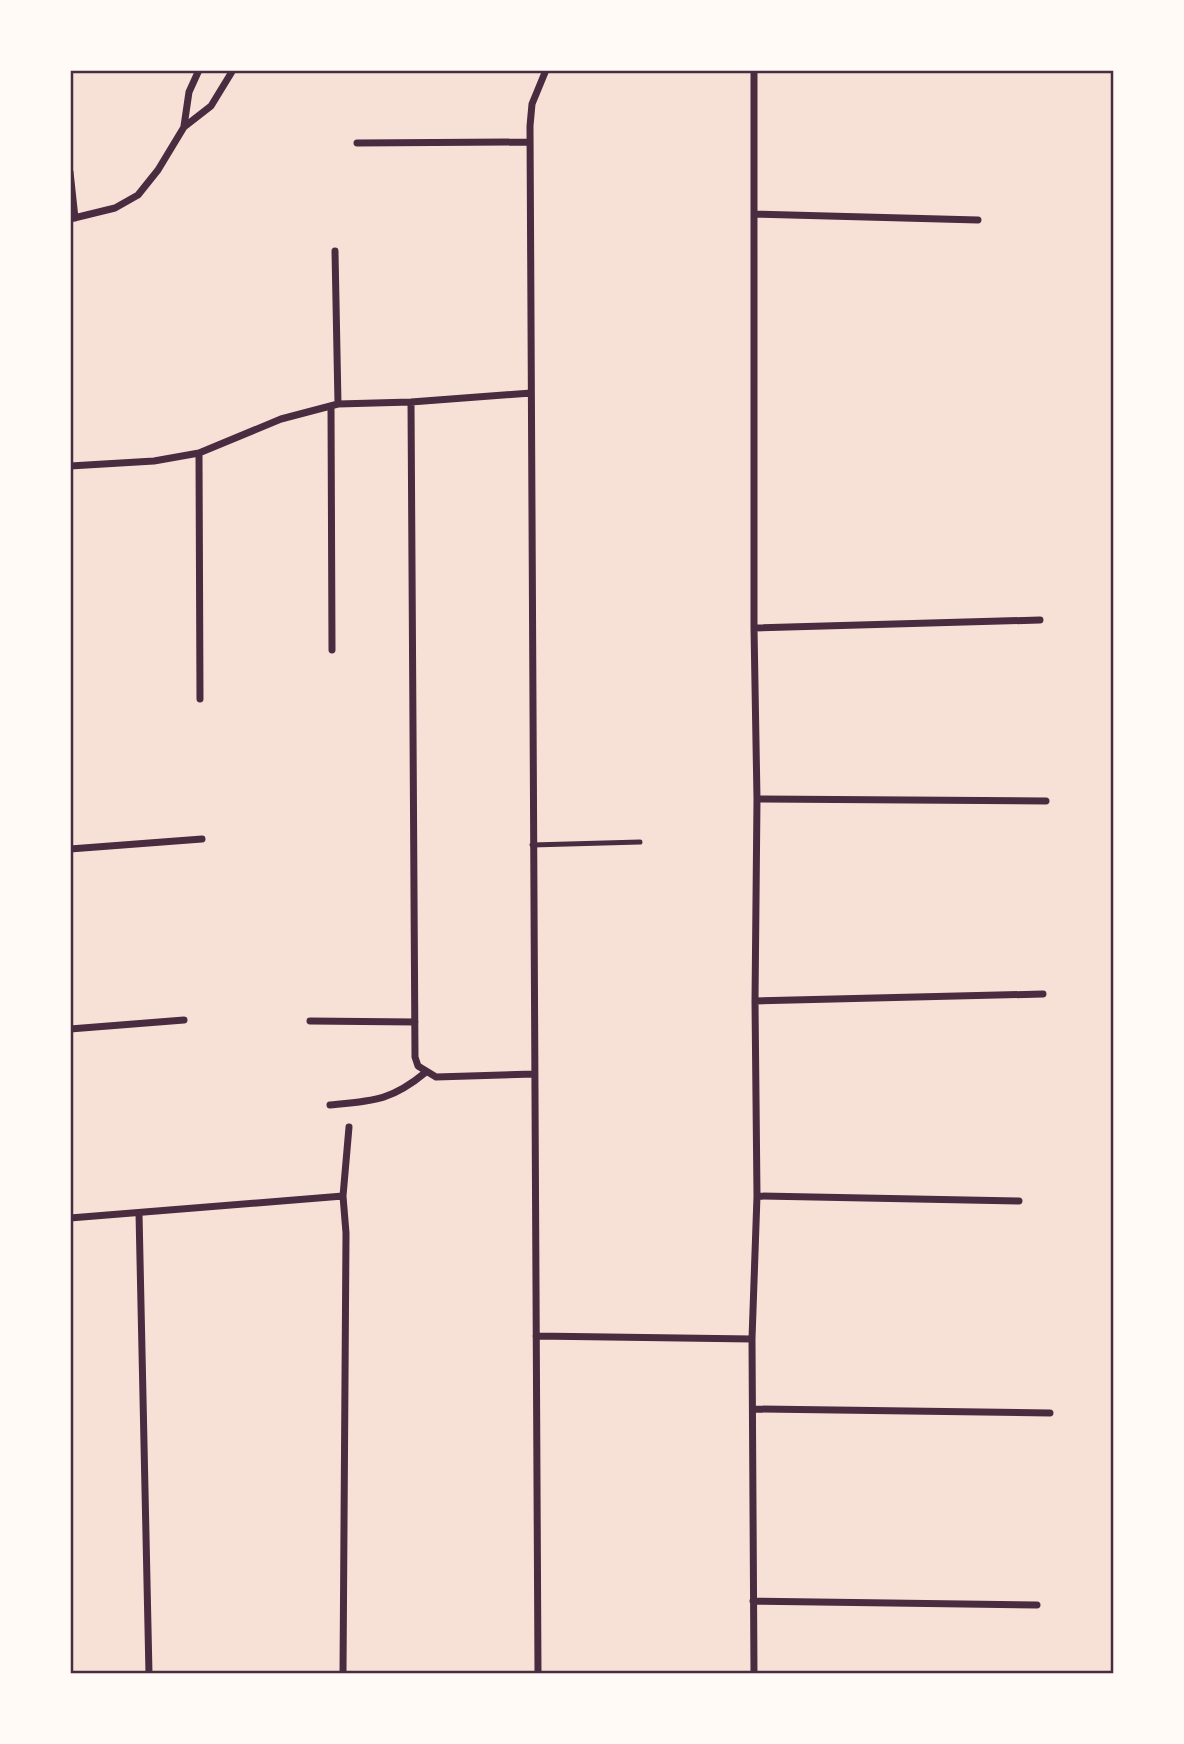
<svg xmlns="http://www.w3.org/2000/svg" width="1184" height="1744" font-family="'Open Sans',sans-serif">
  <rect width="100%" height="100%" fill="#f7e1d7"/>
  <g fill="none" stroke-linecap="round" stroke-linejoin="round">
    <path stroke="#4a2c40" stroke-width="5" d="M532 845 640 842"/>
    <path stroke="#4a2c40" stroke-width="7" d="M184 126 189 92 199 70
      M357 143 530 142
      M70 172 75 218
      M754 214 978 220
      M70 219 115 208 138 195 158 170 184 127 211 106 233 70
      M335 251 338 404
      M411 402 415 1057 418 1066 436 1077 534 1074
      M331 406 332 650
      M199 453 200 699
      M70 466 154 461 199 453 281 419 338 404 411 402 531 393
      M754 628 1040 620
      M757 799 1046 801
      M70 849 202 839
      M755 1001 1043 994
      M310 1021 415 1022
      M70 1029 184 1020
      M330 1105C373 1101 391 1101 426 1072
      M757 1196 1019 1201
      M139 1213 149 1674
      M70 1218 343 1196
      M536 1336 752 1339
      M754 1409 1050 1413
      M753 1601 1037 1605
      M343 1674 346 1233 343 1196 349 1127
      M538 1674 530 126 532 104 546 70
      M754 1674 752 1339 757 1196 755 1001 757 799 754 628V70"/>
  </g>
  <rect width="1184" height="1744" fill="none" stroke="#fffaf5" stroke-width="144"/>
  <rect x="72" y="72" width="1040" height="1600" fill="none" stroke="#4a2c40" stroke-width="2.5"/>
</svg>
